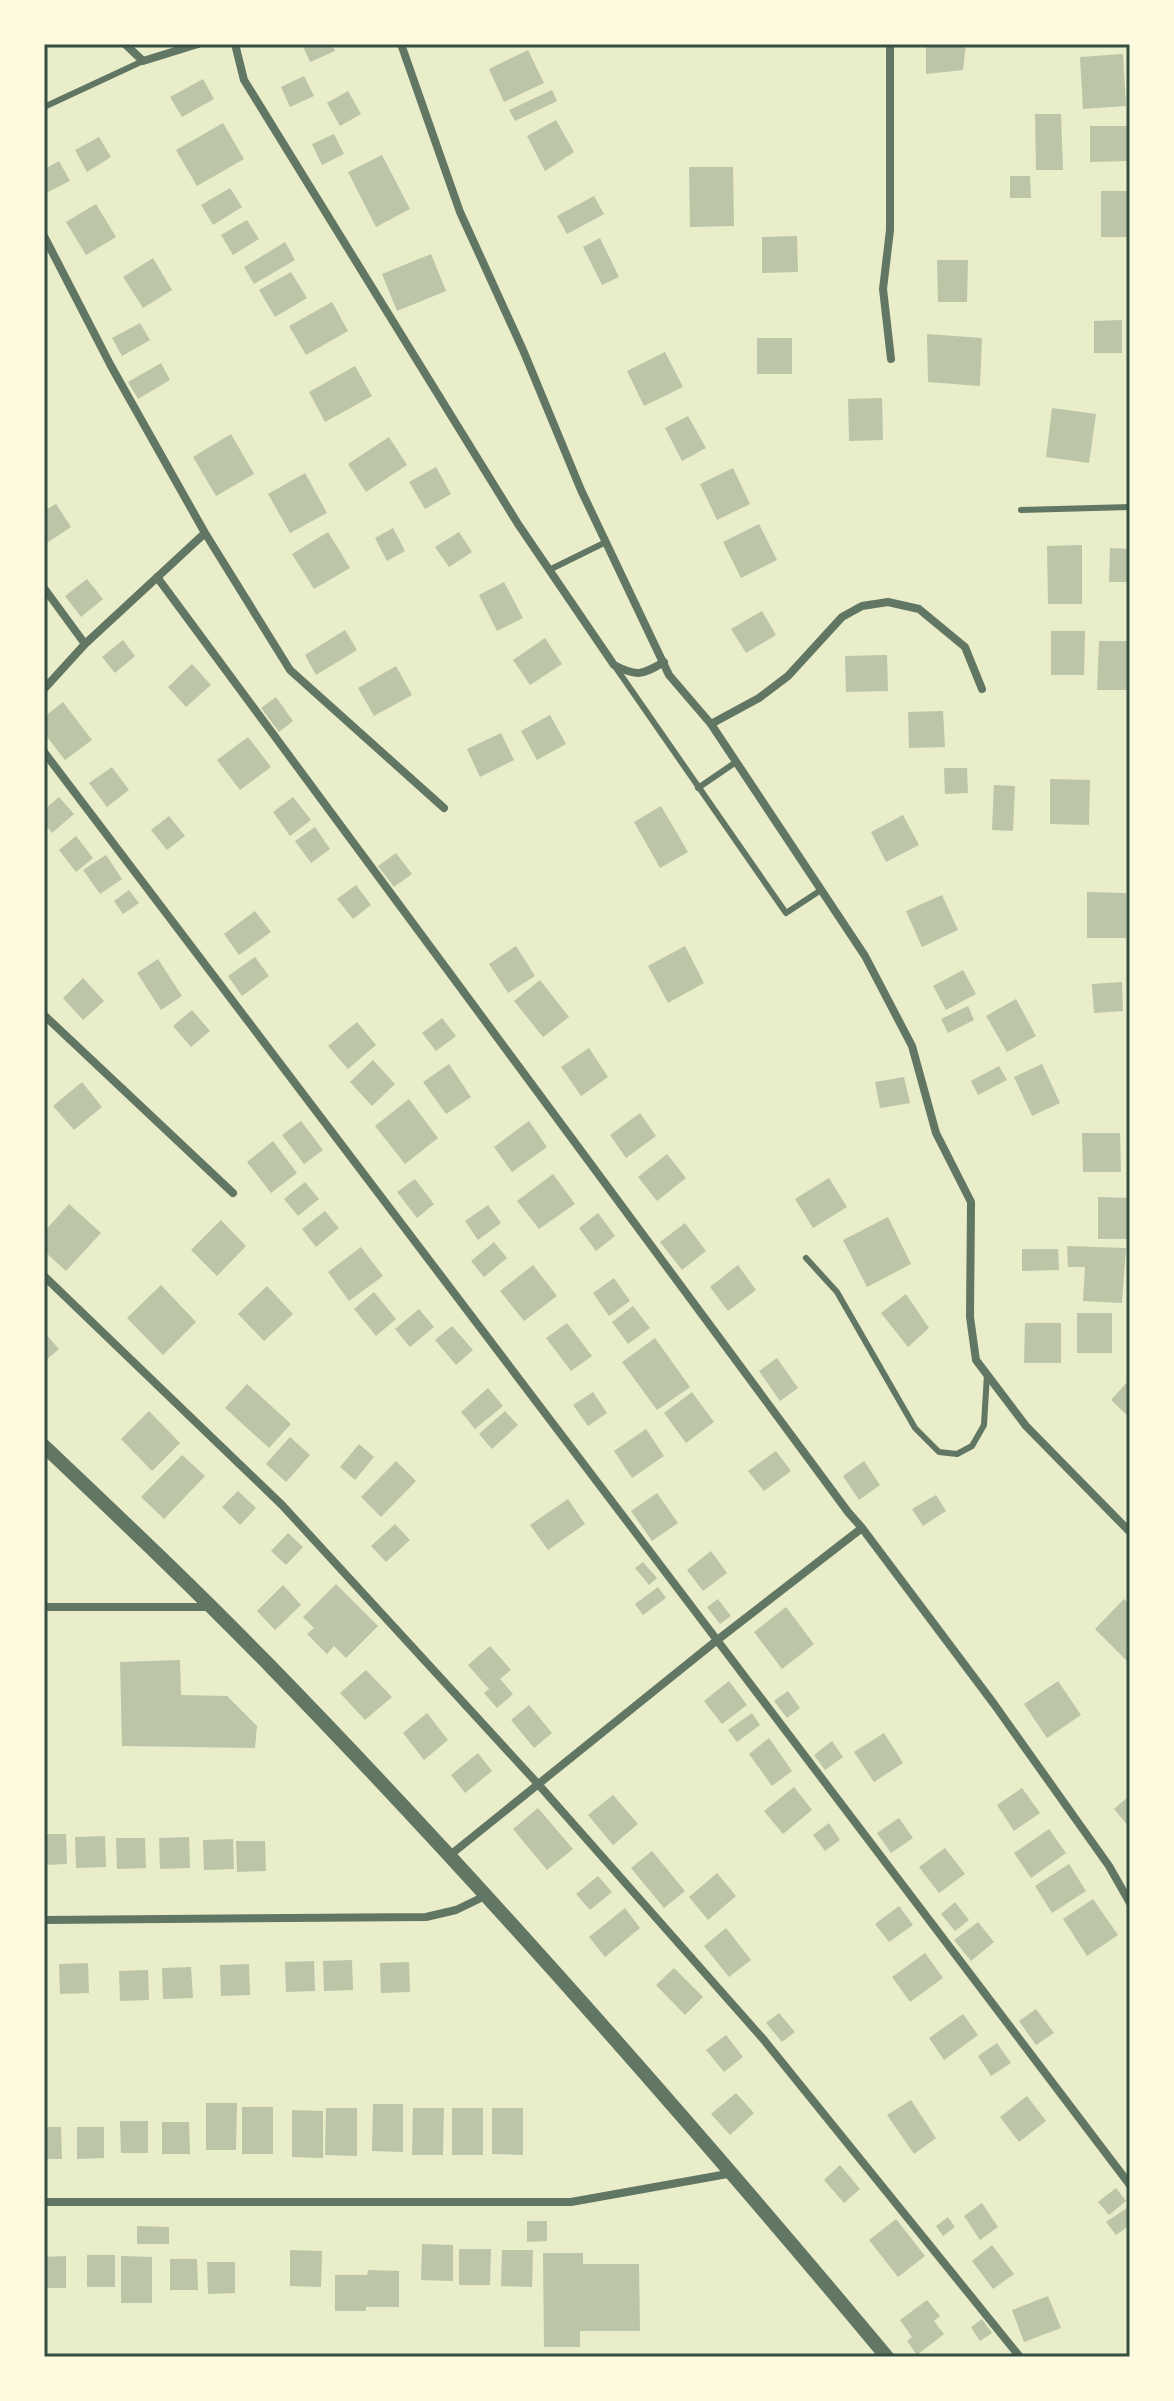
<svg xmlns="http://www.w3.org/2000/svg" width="1174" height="2401" font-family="'PT Sans',sans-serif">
  <rect width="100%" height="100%" fill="#e9edc9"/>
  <path fill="#bcc5a7" d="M302 44H332L335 51 310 62Z
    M926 44H966L963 70 926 74Z
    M528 50 544 83 504 102 489 69Z
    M1123 54 1126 106 1083 109 1080 57Z
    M304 76 314 96 290 107 281 87Z
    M203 79 214 99 182 117 170 97Z
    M552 90 557 101 515 121 509 110Z
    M348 91 361 114 340 126 327 103Z
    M1035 114H1061L1063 170H1036Z
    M556 120 574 152 545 171 527 136Z
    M223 123 244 159 197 186 176 150Z
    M1090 126H1130V161L1090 162Z
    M334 134 344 154 322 165 312 144Z
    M99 137 111 157 87 172 75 150Z
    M382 155 410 209 376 227 348 172Z
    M59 161 70 181 44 194V169Z
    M689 167H733L734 226 690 227Z
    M1010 176H1030L1031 198H1010Z
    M230 188 242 207 213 225 201 205Z
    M1101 191H1130V237H1101Z
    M594 196 604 214 567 234 557 216Z
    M96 204 116 237 86 255 66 222Z
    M247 220 259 239 233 255 221 235Z
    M797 236 798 272 762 273V237Z
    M600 238 619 277 602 285 583 247Z
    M285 242 295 260 254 284 244 267Z
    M431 254 446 291 397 311 382 274Z
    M153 258 172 290 143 308 123 277Z
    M937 260H968L967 302H938Z
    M291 272 307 298 275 317 259 290Z
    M332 302 348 331 306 355 289 326Z
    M1122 320V353H1094V321Z
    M140 323 150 340 122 356 112 338Z
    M927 334 982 338 980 386 928 382Z
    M757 338H792V374H757Z
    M665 352 683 387 644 406 627 371Z
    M161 363 170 380 138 399 128 382Z
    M355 366 372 396 325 422 309 392Z
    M882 398 883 440 849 441 848 399Z
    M1052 408 1096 414 1089 463 1046 457Z
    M688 416 706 448 682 461 665 428Z
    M231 434 254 474 216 496 193 457Z
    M389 437 407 465 366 492 348 464Z
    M436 467 451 494 425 509 409 482Z
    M733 468 750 504 717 520 700 484Z
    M305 473 327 513 290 533 268 494Z
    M56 504 71 527 44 545V511Z
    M759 524 777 560 741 578 723 542Z
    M393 528 405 551 387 561 375 538Z
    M328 532 350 568 314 589 292 554Z
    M459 532 472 552 449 567 435 547Z
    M1082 545V604H1048L1047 546Z
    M1110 548 1130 549V582H1109Z
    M87 579 103 599 81 617 65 596Z
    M504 582 523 618 497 631 479 595Z
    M762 611 776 635 746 653 731 629Z
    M345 630 357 650 316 675 305 655Z
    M1051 631H1085L1084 675H1051Z
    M545 638 562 664 530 685 513 660Z
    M123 640 135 656 115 673 102 657Z
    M1099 641H1130V690H1097Z
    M887 655 888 691 846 692 845 656Z
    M192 664 211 685 186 707 168 687Z
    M396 666 412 695 374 716 358 688Z
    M276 697 293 721 279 732 261 708Z
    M63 702 92 740 65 760 44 733V717Z
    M943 711 945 747 909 748 908 712Z
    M550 715 566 744 537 760 521 731Z
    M501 733 514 760 480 777 467 749Z
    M248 737 271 767 240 790 217 760Z
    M112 767 129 790 107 807 89 783Z
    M944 768H967L968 793 945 794Z
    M1050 779 1090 780 1089 825 1050 824Z
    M994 785 1015 786 1013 831 992 830Z
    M59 797 74 814 52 833 44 823V810Z
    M293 797 311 820 290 836 273 812Z
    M661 806 688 852 660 868 634 822Z
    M903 815 919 845 886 862 871 832Z
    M169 816 185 836 167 850 151 830Z
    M315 827 330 849 311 863 295 841Z
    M76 836 93 858 76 872 59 850Z
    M396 853 412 874 394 887 378 866Z
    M106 855 122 879 100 894 83 870Z
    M356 885 371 905 353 919 337 899Z
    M129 890 139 903 123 914 114 901Z
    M1087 892 1126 893V938H1087Z
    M942 895 958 930 922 947 906 911Z
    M255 911 271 932 239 955 224 934Z
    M516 946 535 976 508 993 489 964Z
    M685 946 704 983 668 1003 648 966Z
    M255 957 269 976 242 996 228 976Z
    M158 959 182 996 161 1010 137 973Z
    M963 970 976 994 946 1010 933 986Z
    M83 978 104 1001 83 1020 63 998Z
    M540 980 569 1017 543 1037 514 1001Z
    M1122 982 1123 1011 1094 1013 1092 984Z
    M1016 999 1036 1036 1007 1052 986 1016Z
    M968 1006 974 1020 948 1033 941 1019Z
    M192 1010 210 1031 191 1047 173 1026Z
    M442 1018 456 1036 436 1051 422 1033Z
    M357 1022 376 1045 348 1069 328 1046Z
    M589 1048 608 1077 581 1096 561 1067Z
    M373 1060 395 1084 372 1106 350 1082Z
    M449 1064 471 1097 446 1114 423 1082Z
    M1042 1064 1060 1103 1032 1116 1014 1077Z
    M999 1066 1007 1080 978 1095 971 1081Z
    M904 1077 910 1103 880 1108 875 1082Z
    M82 1082 102 1107 74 1130 53 1106Z
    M409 1099 438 1138 405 1164 375 1126Z
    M640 1113 656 1136 626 1158 610 1135Z
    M301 1121 323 1150 304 1164 282 1135Z
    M529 1121 547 1147 512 1172 494 1147Z
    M1082 1133H1120L1121 1172H1083Z
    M273 1141 297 1173 271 1193 247 1162Z
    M667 1154 686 1178 657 1201 638 1177Z
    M553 1174 575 1204 539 1229 517 1201Z
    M829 1178 847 1207 813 1228 795 1199Z
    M415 1179 434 1204 417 1218 397 1192Z
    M305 1182 319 1199 298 1216 284 1199Z
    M1098 1197 1130 1198V1239H1098Z
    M69 1204 101 1233 66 1271 44 1251V1232Z
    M488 1205 501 1223 478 1240 465 1221Z
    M325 1211 339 1228 316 1247 302 1229Z
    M598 1213 615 1236 596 1251 579 1228Z
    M888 1217 911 1264 867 1287 843 1240Z
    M221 1220 246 1246 217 1276 191 1250Z
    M685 1223 706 1251 682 1270 660 1242Z
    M494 1242 507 1258 484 1277 471 1261Z
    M1067 1246 1126 1248 1122 1303 1083 1301 1085 1267H1068Z
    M361 1247 383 1276 349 1301 328 1272Z
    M1022 1249H1058L1059 1270 1022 1271Z
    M533 1265 557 1296 524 1321 500 1291Z
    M738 1265 756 1290 728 1311 710 1287Z
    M614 1278 630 1301 609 1316 593 1293Z
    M161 1285 196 1322 163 1355 127 1318Z
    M267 1286 293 1314 264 1341 238 1314Z
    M374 1292 396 1319 376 1336 354 1309Z
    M906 1294 929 1328 908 1347 881 1313Z
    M633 1306 650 1328 628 1344 612 1322Z
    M419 1309 434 1327 410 1347 395 1329Z
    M1077 1313H1112V1353H1077Z
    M567 1323 592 1356 571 1371 546 1338Z
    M1025 1323H1061V1363H1024Z
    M452 1326 473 1350 456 1365 435 1340Z
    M44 1332 59 1349 44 1362Z
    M655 1338 690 1387 657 1410 622 1362Z
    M777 1358 798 1388 780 1401 759 1371Z
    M1130 1379V1412L1127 1415 1111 1400Z
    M247 1384 291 1424 269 1448 225 1408Z
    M488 1388 503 1406 475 1429 461 1412Z
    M593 1392 607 1413 588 1426 573 1405Z
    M692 1392 714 1422 686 1443 664 1413Z
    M149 1411 180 1443 152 1471 121 1439Z
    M505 1411 518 1425 492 1449 479 1434Z
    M646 1429 664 1456 632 1478 614 1451Z
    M290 1437 310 1455 286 1482 266 1464Z
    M359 1444 374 1457 355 1480 340 1467Z
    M776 1451 791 1471 764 1491 748 1471Z
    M182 1455 205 1476 164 1519 141 1497Z
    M396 1461 416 1481 381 1517 361 1497Z
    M864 1461 880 1485 859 1500 843 1476Z
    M238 1491 256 1508 240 1525 222 1507Z
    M657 1493 678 1523 652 1541 631 1511Z
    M936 1495 946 1511 923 1526 912 1509Z
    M568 1499 585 1524 548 1550 530 1525Z
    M395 1524 410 1540 386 1562 371 1546Z
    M288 1533 303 1547 286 1565 271 1551Z
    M711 1551 727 1573 703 1591 687 1570Z
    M643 1562 657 1578 649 1585 635 1568Z
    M336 1584 378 1626 346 1658 334 1646 327 1654 307 1634 314 1628 303 1617Z
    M283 1585 301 1605 275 1630 257 1611Z
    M658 1587 666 1598 643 1615 635 1604Z
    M718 1599 731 1616 720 1624 707 1607Z
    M1124 1599 1130 1605V1664L1095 1629Z
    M786 1607 814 1644 782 1669 754 1632Z
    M490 1646 511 1670 500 1679 513 1694 497 1708 484 1693 489 1689 468 1665Z
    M180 1660 181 1695 227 1696 257 1726 255 1748 122 1746 120 1662Z
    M366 1670 392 1697 365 1720 340 1693Z
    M729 1681 747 1705 722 1724 704 1701Z
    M1058 1681 1081 1715 1047 1738 1024 1704Z
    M788 1691 800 1708 787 1718 774 1701Z
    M529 1705 552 1733 534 1748 511 1720Z
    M427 1713 448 1740 424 1760 403 1733Z
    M752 1713 760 1725 737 1742 728 1730Z
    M884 1733 903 1763 874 1782 854 1752Z
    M769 1738 792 1771 772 1786 749 1754Z
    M832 1741 843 1757 825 1770 814 1755Z
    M478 1753 492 1771 465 1793 451 1775Z
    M794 1787 812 1810 783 1834 764 1811Z
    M1022 1788 1040 1813 1014 1831 997 1805Z
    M613 1795 638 1824 613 1845 588 1815Z
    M1130 1795V1828L1114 1809Z
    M538 1808 573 1849 547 1870 513 1829Z
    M899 1818 913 1838 891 1853 877 1833Z
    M829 1823 840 1840 825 1851 813 1835Z
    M1049 1829 1066 1853 1031 1878 1014 1853Z
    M44 1834H66L67 1864 44 1865Z
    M105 1836 106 1867 76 1868 75 1837Z
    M189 1837 190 1868 160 1869 159 1838Z
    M116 1838H145L146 1868 117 1869Z
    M233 1839 234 1869 204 1870 203 1840Z
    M236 1841H265L266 1871 237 1872Z
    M945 1848 965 1874 939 1893 919 1867Z
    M652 1851 685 1891 664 1908 631 1868Z
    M1069 1864 1086 1891 1052 1913 1035 1886Z
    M717 1873 736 1896 708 1920 689 1897Z
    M598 1876 612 1892 590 1910 576 1894Z
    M1093 1899 1118 1935 1087 1956 1063 1919Z
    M955 1902 969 1920 955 1931 941 1914Z
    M899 1906 913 1925 889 1942 875 1924Z
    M625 1908 640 1928 605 1957 589 1937Z
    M978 1922 994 1942 971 1961 954 1940Z
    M726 1928 751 1960 729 1977 704 1946Z
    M925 1953 943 1978 910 2002 892 1977Z
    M352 1960 353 1990 324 1991 323 1961Z
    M314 1961 315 1991 286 1992 285 1962Z
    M409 1962 410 1992 381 1993 380 1963Z
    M88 1963 89 1993 60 1994 59 1964Z
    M249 1964 250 1995 221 1996 220 1965Z
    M191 1967 193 1998 163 1999 162 1968Z
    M674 1968 703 1997 685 2015 656 1985Z
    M148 1970 149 2000 120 2001 119 1971Z
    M1036 2009 1054 2033 1036 2045 1019 2021Z
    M779 2013 795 2032 782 2042 766 2023Z
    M963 2014 978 2035 944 2060 929 2038Z
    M726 2035 743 2057 724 2072 706 2050Z
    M997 2043 1011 2063 991 2076 978 2056Z
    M736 2093 754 2113 730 2135 711 2114Z
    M1027 2096 1046 2121 1019 2142 1000 2117Z
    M911 2100 936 2138 914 2154 887 2115Z
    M206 2103H237L236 2150H206Z
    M373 2104H403V2152L372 2151Z
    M242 2107H273V2154H242Z
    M326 2108H357V2156L325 2155Z
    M413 2108H444L443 2155H412Z
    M452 2108H483V2155H452Z
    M492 2108H523V2155L492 2154Z
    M292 2110 323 2111V2158L292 2157Z
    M120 2121H148V2153H121Z
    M162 2122H189L190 2154H162Z
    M44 2127H61L62 2159H44Z
    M77 2127H104V2158L77 2159Z
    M840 2165 860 2189 844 2203 824 2180Z
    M1116 2188 1126 2201 1109 2215 1098 2202Z
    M982 2203 998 2227 980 2240 964 2216Z
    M1130 2206V2225L1116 2235 1106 2222Z
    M948 2217 955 2227 943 2236 936 2226Z
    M896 2219 925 2256 898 2277 869 2240Z
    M527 2221H547V2241L527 2242Z
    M137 2226 169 2227V2244H137Z
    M422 2244 453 2245V2281L421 2280Z
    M992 2245 1014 2274 993 2289 972 2261Z
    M459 2249H491L490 2285H459Z
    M290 2250 322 2251 321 2287 290 2286Z
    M502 2250H533L532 2287 501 2286Z
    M543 2253H583V2264H639L640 2331H580V2347H544Z
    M87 2255H115V2287H87Z
    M66 2256V2288H44V2257Z
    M121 2256 152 2257V2303H121Z
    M170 2259H197L198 2290H170Z
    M207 2262H235V2293L208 2294Z
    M368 2270 399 2271V2307H366V2311H335V2275H367Z
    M1048 2296 1061 2328 1024 2342 1012 2310Z
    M927 2300 940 2316 934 2321 944 2334 917 2355 907 2341 912 2337 900 2320Z
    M982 2319 992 2333 980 2341 971 2327Z"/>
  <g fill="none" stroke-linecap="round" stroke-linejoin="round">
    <path stroke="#617663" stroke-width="6" d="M44 107 143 61
      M1021 510 1130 507
      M549 570 606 542
      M614 665 786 913 821 890
      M698 788 736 762
      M806 1258 837 1292 915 1428 939 1452 957 1454 972 1446 984 1425 987 1374"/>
    <path stroke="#617663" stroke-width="8" d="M125 44 143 61 198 44
      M235 44 244 80 518 524 614 665C637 677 642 675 664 662
      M401 44 460 212 523 350 581 490 669 675 711 724 865 956 912 1046 936 1133 971 1202 970 1317 976 1360 1026 1426 1130 1532
      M890 44V230L883 289 891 359
      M44 236 111 366 205 533 290 670 444 808
      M157 577 848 1512 862 1528 716 1641 449 1856
      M44 588 85 644
      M44 689 85 644 205 533
      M711 724 759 698 788 676 842 617 862 606 888 602 919 609 965 647 982 689
      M44 752 1130 2185
      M44 1015 233 1193
      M44 1276 282 1505 538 1784 764 2040 1020 2357
      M862 1528 994 1704 1109 1866 1130 1903
      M44 1607H211
      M44 1920 426 1917 456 1910 485 1896
      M44 2202H571L733 2173"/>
    <path stroke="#617663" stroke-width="14" d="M44 1446C121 1519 198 1592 272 1668 487 1889 690 2121 887 2357"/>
  </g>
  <rect width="1174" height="2401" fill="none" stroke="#fefae0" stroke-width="92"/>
  <rect x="46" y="46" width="1082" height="2309" fill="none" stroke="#344e41" stroke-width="3"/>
</svg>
